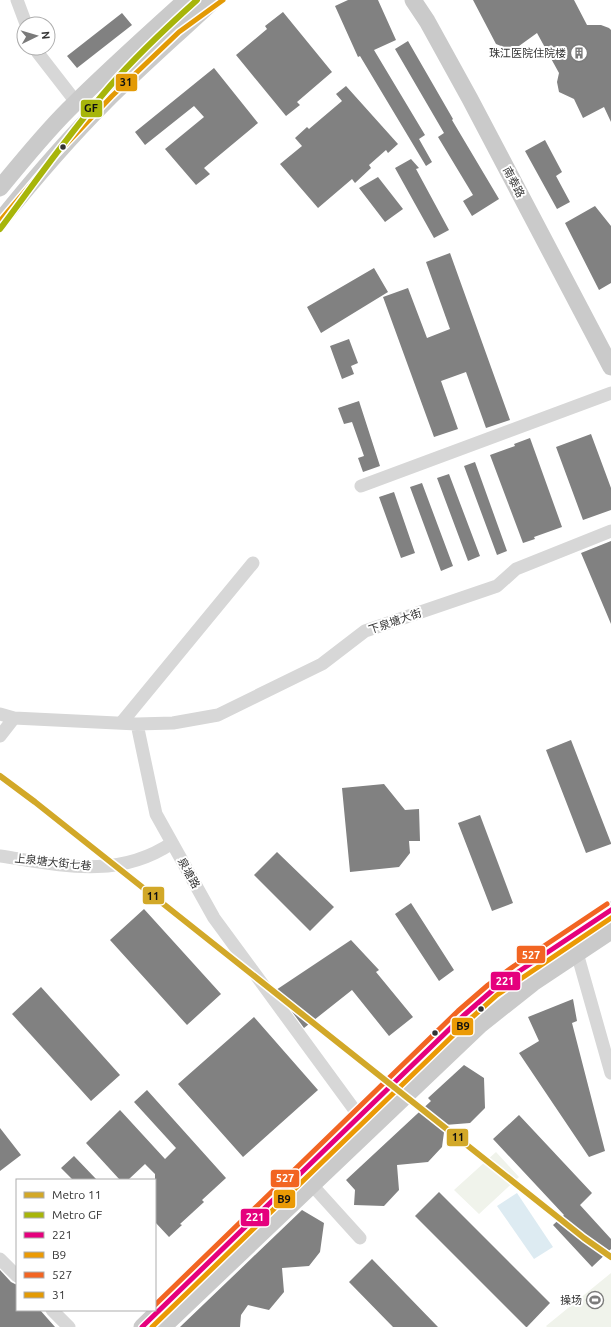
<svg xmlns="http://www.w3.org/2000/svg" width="611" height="1327" font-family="Ubuntu,'Noto Sans SC',sans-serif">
  <rect width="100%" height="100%" fill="#fff"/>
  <path fill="#f0f3eb" d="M496 1152 519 1177 479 1214 454 1190Z
    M611 1273V1327H547L546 1326Z"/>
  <path fill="#ddebf2" d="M517 1193 553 1247 534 1259 497 1206Z"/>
  <path fill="#818181" d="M348 0H378L396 40 374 50 425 135 419 139 432 162 426 166 360 56 358 57 335 6Z
    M473 0H574L587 25H601L609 28 611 30V122L604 107 583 118 574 99 559 92 557 82 559 73 537 33 519 46 506 48 496 44Z
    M283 12 332 72 297 102 300 105 286 116 236 55 267 29 265 26Z
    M122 13 132 25 77 68 67 56Z
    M408 41 453 119 452 120 499 199 472 216 463 201 473 195 438 137 444 133 395 49Z
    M214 68 258 123 204 168 210 174 196 185 165 149 204 117 194 106 145 145 135 132Z
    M346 86 398 144 388 153 386 150 369 165 371 168 355 183 352 179 318 208 280 164 302 146 295 138 307 127 309 129 342 101 336 94Z
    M545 140 562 172 556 176 570 202 557 209 525 151Z
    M411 159 419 168 416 169 449 230 434 238 395 168Z
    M378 177 403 209 385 222 359 188Z
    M595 206 611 226V283L599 290 565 223Z
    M450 253 510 420 486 428 466 372 441 381 458 429 434 437 383 297 408 288 427 338 450 329 426 262Z
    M374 268 388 292 321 333 307 307Z
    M349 339 358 363 351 366 354 374 342 379 330 346Z
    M359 401 380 466 363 472 358 458 364 456 352 422 344 424 338 408Z
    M591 434 611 488V510L583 520 556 447Z
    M530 438 562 527 534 537 535 539 523 543 490 455 515 446 514 444Z
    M475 462 507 551 497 555 464 466Z
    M449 474 480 556 468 561 437 478Z
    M422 483 453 566 441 571 410 487Z
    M394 492 415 553 401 558 379 497Z
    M611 541V624L581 553Z
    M571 740 611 843V844L586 853 546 750Z
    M384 784 405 810 419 809 420 841H409L410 853 399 867 350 872 342 788Z
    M480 815 513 903 492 911 458 823Z
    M277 852 334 907 310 931 254 875Z
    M411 903 454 970 439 981 395 914Z
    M144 909 221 994 187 1025 110 940Z
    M351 940 379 970 376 972 413 1017 389 1036 352 990 304 1028 276 990Z
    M41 987 120 1075 91 1101 12 1014Z
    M573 999 577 1021 572 1023 605 1151 589 1157 519 1053 539 1041 528 1017Z
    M254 1017 318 1090 243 1157 178 1084Z
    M464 1065 484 1078 485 1108 470 1123 445 1125 442 1147 428 1162 397 1165 399 1190 384 1206 354 1205 355 1190 346 1180 431 1101 428 1098Z
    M147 1090 226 1178 202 1200 204 1202 180 1224 182 1225 169 1237 155 1222V1174L145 1164 128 1180H120L86 1143 120 1110 165 1159 176 1148 134 1102Z
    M519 1115 592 1193 580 1205 611 1239V1249L592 1267 553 1225 564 1215 493 1139Z
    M0 1128 21 1155 0 1171Z
    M74 1156 97 1180H73L61 1168Z
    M439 1192 550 1303 527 1327H526L415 1216Z
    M302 1210 324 1223 320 1252 309 1266 282 1268 284 1292 269 1310 248 1305 241 1315 240 1327H180Z
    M372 1259 438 1327H393L349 1282Z
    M0 1270 11 1282 17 1285V1310H40L55 1327H0Z"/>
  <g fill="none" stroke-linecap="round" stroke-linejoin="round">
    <path stroke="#d7d7d7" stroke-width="13" d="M17 0 26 24
      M36 48 38 53 76 102
      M361 486 611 393
      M0 714 14 718 137 724 156 814 214 918 359 1116
      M122 722 253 563
      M137 724 173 723 218 715 322 664 365 631 497 586 516 569 611 531
      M0 736 14 718
      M0 856C60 865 117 880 172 843
      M577 953 611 1073
      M312 1185 360 1238
      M0 1259 17 1276
      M52 1310 69 1327"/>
    <path stroke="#cacaca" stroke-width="17" d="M413 0 427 21 470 99 611 367
      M0 188C22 161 44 134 68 110 106 72 146 36 186 0
      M0 221C33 180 68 139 105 102 140 67 178 34 214 0
      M142 1327 463 1016 493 990 518 972 611 910
      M163 1327 480 1025 533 983 611 931"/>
    <g stroke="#fff" stroke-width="8">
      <path id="bus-1" d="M142 1327 463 1016 493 990 518 972 611 910"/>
    </g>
    <g stroke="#fff" stroke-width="8">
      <path id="bus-2" d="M152 1327 468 1021 497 995 522 978 611 918"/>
    </g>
    <g stroke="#fff" stroke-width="8">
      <path id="bus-3" d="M155 1305 458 1011 488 985 514 966 607 904"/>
    </g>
    <g stroke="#fff" stroke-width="8">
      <path id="bus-4" d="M0 221 54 157 112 96 179 32 223 0"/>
    </g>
    <use href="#bus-1" stroke="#e5007d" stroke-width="5"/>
    <use href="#bus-2" stroke="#eb9a05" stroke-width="5"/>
    <use href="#bus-3" stroke="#f26522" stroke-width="5"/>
    <use href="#bus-4" stroke="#e39a05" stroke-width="5"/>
    <g stroke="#fff" stroke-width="9">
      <path id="metro-1" d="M0 776 35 802 584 1238 611 1257"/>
    </g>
    <g stroke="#fff" stroke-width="9">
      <path id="metro-2" d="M0 229C36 181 71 131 110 86 137 55 167 27 197 0"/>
    </g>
    <use href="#metro-1" stroke="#d2a828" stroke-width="6"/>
    <use href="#metro-2" stroke="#a7b50a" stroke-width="6"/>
  </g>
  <defs>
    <g id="building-ring" transform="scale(0.9)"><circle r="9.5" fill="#fff" stroke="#7a7a7a" stroke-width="1.5"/><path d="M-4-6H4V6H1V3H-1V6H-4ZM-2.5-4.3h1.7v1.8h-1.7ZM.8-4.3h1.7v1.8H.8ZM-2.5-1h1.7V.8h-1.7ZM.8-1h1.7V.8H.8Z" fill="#7a7a7a"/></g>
    <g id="stadium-ring" transform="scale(0.9)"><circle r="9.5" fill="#fff" stroke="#7a7a7a" stroke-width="1.5"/><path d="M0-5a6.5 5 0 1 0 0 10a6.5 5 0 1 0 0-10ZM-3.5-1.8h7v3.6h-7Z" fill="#7a7a7a"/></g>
  </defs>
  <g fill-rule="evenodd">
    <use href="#building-ring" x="579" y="53"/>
    <use href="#stadium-ring" x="595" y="1300"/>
  </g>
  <g fill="#333" stroke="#fff" stroke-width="1.5">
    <circle cx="63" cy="147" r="3.5"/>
    <circle cx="481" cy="1009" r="3.5"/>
    <circle cx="435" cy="1033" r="3.5"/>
  </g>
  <g text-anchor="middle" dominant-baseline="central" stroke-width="4" stroke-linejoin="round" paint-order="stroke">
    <g font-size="11" fill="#333" stroke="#fff" text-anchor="end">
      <text x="566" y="53">珠江医院住院楼</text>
      <text x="582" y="1300">操场</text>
    </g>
    <g font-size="11" fill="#333" stroke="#fff">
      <text transform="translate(514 182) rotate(62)">南泰路</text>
      <text transform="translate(395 621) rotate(-19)">下泉塘大街</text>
      <text transform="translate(53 862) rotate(6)">上泉塘大街七巷</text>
      <text transform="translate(189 873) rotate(61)">泉塘路</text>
    </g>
  </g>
  <g stroke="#fff" stroke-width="1.5">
    <rect x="115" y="73" width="23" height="19" rx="4" fill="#e39a05"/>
    <rect x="80" y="99" width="23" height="19" rx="4" fill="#a7b50a"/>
    <rect x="142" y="886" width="23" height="19" rx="4" fill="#d2a828"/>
    <rect x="516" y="945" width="30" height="19" rx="4" fill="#f26522"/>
    <rect x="490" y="971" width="31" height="20" rx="4" fill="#e5007d"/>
    <rect x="451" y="1017" width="23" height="19" rx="4" fill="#eb9a05"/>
    <rect x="446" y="1128" width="23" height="19" rx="4" fill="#d2a828"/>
    <rect x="270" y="1169" width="30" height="19" rx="4" fill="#f26522"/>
    <rect x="273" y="1189" width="23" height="20" rx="4" fill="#eb9a05"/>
    <rect x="240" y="1208" width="30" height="19" rx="4" fill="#e5007d"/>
  </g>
  <g font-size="11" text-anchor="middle" font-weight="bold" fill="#fff">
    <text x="531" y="959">527</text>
    <text x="505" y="985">221</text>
    <text x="285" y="1182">527</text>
    <text x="255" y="1221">221</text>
  </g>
  <g font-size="11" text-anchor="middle" font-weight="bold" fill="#111">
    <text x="126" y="86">31</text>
    <text x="91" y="112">GF</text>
    <text x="153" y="900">11</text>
    <text x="463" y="1030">B9</text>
    <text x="458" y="1141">11</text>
    <text x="284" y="1203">B9</text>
  </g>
  <rect x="16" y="1179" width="140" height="132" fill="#ffffff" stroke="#adadad"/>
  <rect x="24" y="1192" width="20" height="6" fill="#d2a828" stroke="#adadad"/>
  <text x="52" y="1199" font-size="12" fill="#333333">Metro 11</text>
  <rect x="24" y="1212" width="20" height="6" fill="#a7b50a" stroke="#adadad"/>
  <text x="52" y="1219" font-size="12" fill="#333333">Metro GF</text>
  <rect x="24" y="1232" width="20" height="6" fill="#e5007d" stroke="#adadad"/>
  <text x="52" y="1239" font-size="12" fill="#333333">221</text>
  <rect x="24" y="1252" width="20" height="6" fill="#eb9a05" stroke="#adadad"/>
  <text x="52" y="1259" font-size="12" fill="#333333">B9</text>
  <rect x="24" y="1272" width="20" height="6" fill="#f26522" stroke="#adadad"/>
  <text x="52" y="1279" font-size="12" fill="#333333">527</text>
  <rect x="24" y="1292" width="20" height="6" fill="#e39a05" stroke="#adadad"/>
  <text x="52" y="1299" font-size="12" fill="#333333">31</text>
  <g transform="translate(36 36) rotate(85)"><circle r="19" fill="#ffffff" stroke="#adadad"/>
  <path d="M0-3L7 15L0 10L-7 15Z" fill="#7a7a7a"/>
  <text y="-6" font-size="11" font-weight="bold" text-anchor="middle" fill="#333333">N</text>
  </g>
</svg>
